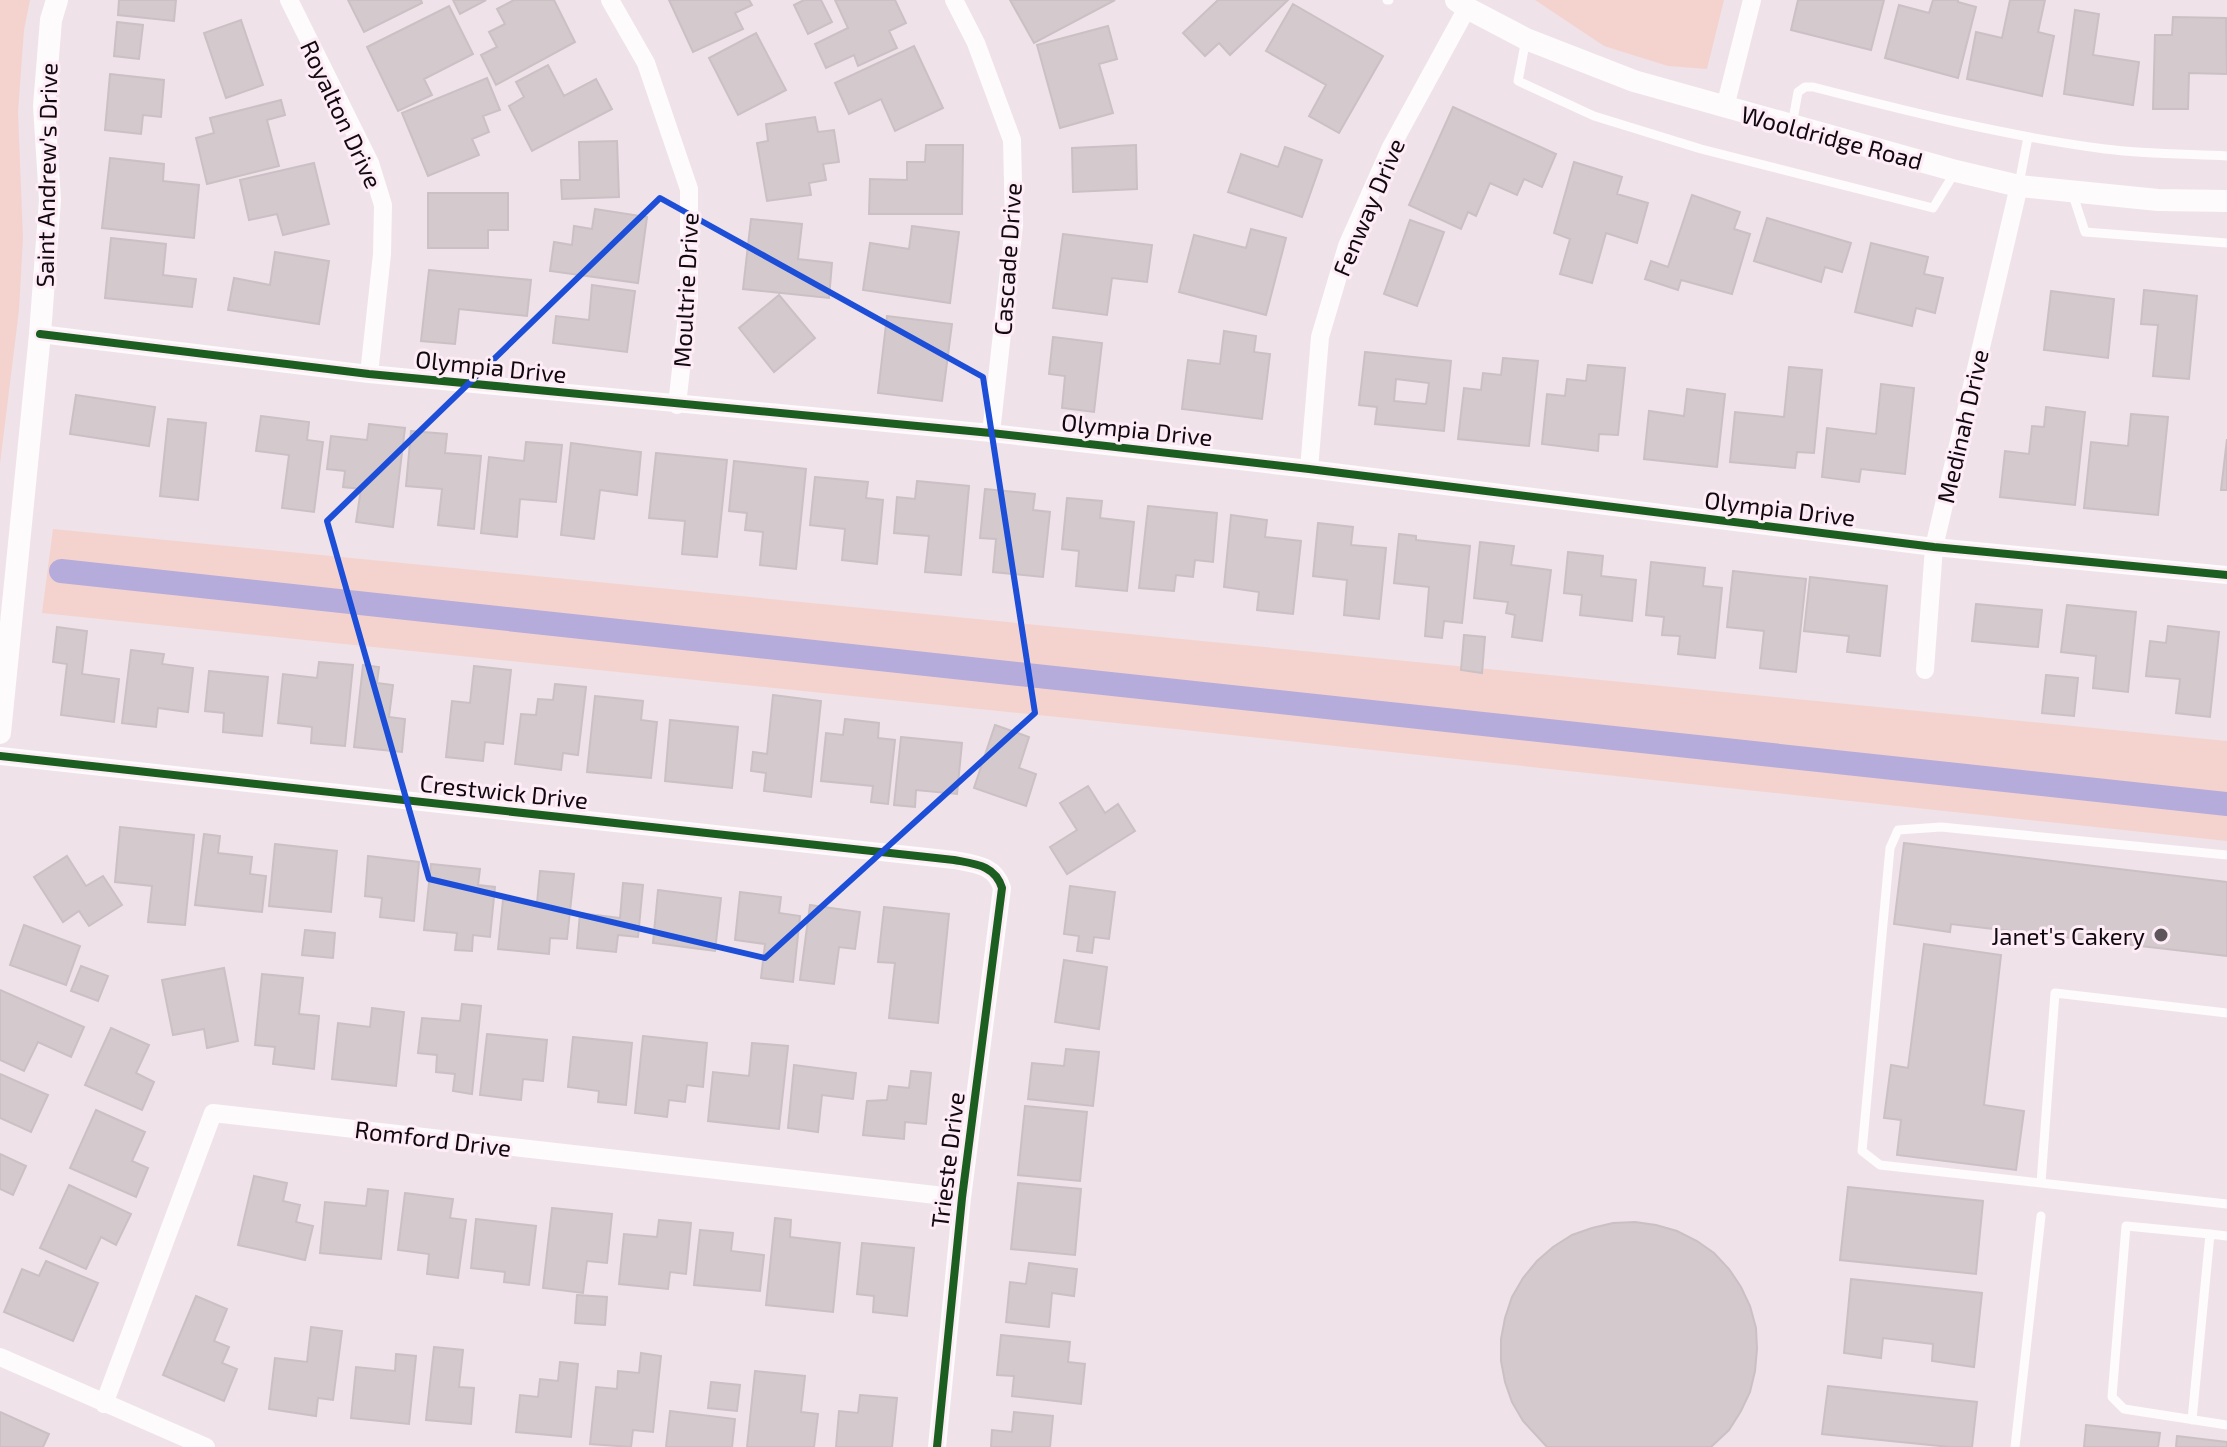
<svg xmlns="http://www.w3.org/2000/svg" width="2227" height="1447" font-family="'Exo 2',sans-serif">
  <rect width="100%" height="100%" fill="#efe2e9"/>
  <path fill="#f4d3cf" d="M0 0H30L24 30 18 112 23 238 19 310 0 464Z
    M1535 0H1724L1707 69 1668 66 1604 46Z
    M53 529 2227 741V841L1175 729 42 613Z"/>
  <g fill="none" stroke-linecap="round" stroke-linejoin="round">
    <path stroke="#b6acdb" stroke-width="24" d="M61 571 2227 804"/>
  </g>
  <path fill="#d4c9cd" stroke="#cbc0c4" stroke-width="2" fill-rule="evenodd" d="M119 0H176L174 21 118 15Z
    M348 0H421L422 3 364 32Z
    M453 0H486L460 14Z
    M514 0H554L575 42 496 85 481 55 497 47 489 32 505 24 497 9Z
    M669 0H749L752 5 735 13 743 29 693 52Z
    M804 0H821L832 22 808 34 794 5Z
    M835 0H895L906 23 889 31 897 48 858 66 854 55 826 68 815 44 848 28Z
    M1010 0H1115L1034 43Z
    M1218 0H1288L1230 55 1219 43 1205 56 1183 33Z
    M1798 0H1884L1871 50 1791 30Z
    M1933 0H1958V2L1976 7 1958 78 1885 58 1899 5 1929 13Z
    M2010 0H2045L2038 32 2054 36 2042 96 1967 79 1976 32 2002 38Z
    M1293 4 1383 56 1339 133 1309 116 1326 85 1266 51Z
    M449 6 473 54 424 79 432 95 398 111 367 47Z
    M2075 10 2099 14 2093 55 2139 62 2133 105 2064 94Z
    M2173 17 2226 18 2227 74 2189 73 2188 109H2153L2155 35H2172Z
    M241 20 263 85 226 98 204 33Z
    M117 22 143 25 139 59 114 56Z
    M1108 26 1117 59 1099 64 1113 113 1060 128 1037 45Z
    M756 33 786 90 738 115 709 58Z
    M914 46 943 108 895 131 881 99 849 114 835 83Z
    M548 65 564 96 596 79 612 109 532 151 509 106 524 97 516 82Z
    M110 74 164 80 161 117 143 115 141 134 105 130Z
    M487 78 500 110 483 116 489 132 472 139 479 155 428 176 402 113Z
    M281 100 285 115 267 120 279 166 207 184 196 138 214 133 210 118Z
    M1453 107 1556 154 1542 187 1524 179 1517 195 1490 183 1476 216 1468 212 1461 229 1409 205Z
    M815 117 818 132 834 130 839 162 823 164 826 180 809 183 811 195 767 201 757 143 768 141 766 124Z
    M617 141 619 197 562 199 561 180H580L579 142Z
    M926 145H963L962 214H869L870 179 907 180V162H925Z
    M1136 145 1137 189 1073 192 1072 148Z
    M1285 147 1322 160 1302 217 1228 192 1241 154 1278 167Z
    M110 158 164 164 163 181 199 185 194 238 102 228Z
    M1574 162 1622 177 1617 194 1648 203 1637 243 1606 233 1592 283 1560 274 1570 239 1554 233Z
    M314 163 329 224 283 235 277 214 249 220 240 180Z
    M428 193H508V230H488V248H428Z
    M1692 195 1740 212 1734 229 1750 234 1732 294 1681 280 1678 290 1645 279 1651 261 1668 267Z
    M595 209 647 217 638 283 550 271 554 242 572 245 574 226 592 229Z
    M1767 218 1851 243 1842 272 1825 267 1821 282 1754 261Z
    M751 219 802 224 798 259 832 263 829 298 743 289Z
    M1410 220 1444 232 1417 306 1384 294Z
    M912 226 959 232 950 303 863 290 870 243 909 249Z
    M1251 229 1286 238 1266 315 1179 292 1194 235 1246 248Z
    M1063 234 1152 245 1147 282 1112 278 1107 315 1053 308Z
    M111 238 166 244 163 275 196 279 192 307 105 298Z
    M1871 243 1928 257 1924 274 1943 278 1935 313 1916 308 1912 326 1855 312Z
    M275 252 329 261 319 324 228 310 234 278 270 285Z
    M429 270 531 280 527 316 459 309 455 344 421 341Z
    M592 285 635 291 627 352 553 343 556 316 589 320Z
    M2144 290 2197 296 2189 379 2153 376 2158 325 2141 324Z
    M2051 291 2114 299 2108 358 2044 350Z
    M779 295 815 338 774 372 739 328Z
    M887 316 952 324 942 401 878 393Z
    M1224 331 1256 336 1254 352 1270 354 1262 419 1182 409 1188 360 1220 364Z
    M1053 337 1102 343 1094 412 1062 408 1065 376 1049 374Z
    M1365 352 1451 361 1444 431 1375 424 1377 407 1359 405ZM1396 379 1429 383 1426 404 1394 401Z
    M1503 358 1538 361 1529 446 1458 439 1464 388 1481 390 1483 373 1501 375Z
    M1588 365 1625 368 1618 435 1599 434 1598 451 1542 444 1547 394 1565 396 1567 379 1586 381Z
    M1789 367 1822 370 1814 453 1797 452 1795 468 1730 462 1735 412 1784 417Z
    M1881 384 1914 388 1905 474 1861 469 1859 482 1822 477 1827 428 1876 434Z
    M1687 389 1725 394 1717 467 1644 459 1649 411 1684 416Z
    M76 395 155 407 149 446 70 434Z
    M2046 407 2085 412 2075 505 2000 497 2005 451 2029 454 2032 426 2044 427Z
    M2131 414 2168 417 2158 515 2084 508 2091 442 2128 446Z
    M261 416 309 422 307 440 323 442 314 512 282 508 289 455 256 451Z
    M168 419 206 423 198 500 160 496Z
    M369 424 405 428 393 527 356 522 361 489 343 487 345 471 327 469 331 436 367 440Z
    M411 431 447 434 445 453 481 456 474 529 438 525 442 489 406 486Z
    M2227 439V490H2221Z
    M526 442 562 445 556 502 520 499 517 537 481 533 489 457 524 461Z
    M571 443 641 452 637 495 600 490 594 539 561 535Z
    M656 453 727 460 717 557 682 554 685 521 649 518Z
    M734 461 806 469 796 569 760 565 763 532 745 530 747 513 729 511Z
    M815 477 868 482 866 498 883 500 877 564 842 560 845 529 810 525Z
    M917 481 969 486 961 575 925 572 929 536 894 533 897 497 915 499Z
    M985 489 1035 494 1033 510 1050 512 1043 577 993 572 996 539 980 538Z
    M1067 498 1102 501 1100 518 1134 522 1127 591 1076 586 1079 551 1062 549Z
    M1148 506 1217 513 1213 562 1195 560 1193 577 1176 575 1174 591 1139 588Z
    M1231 515 1267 520 1265 537 1301 541 1293 614 1257 610 1259 592 1224 587Z
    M1318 523 1353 527 1351 545 1386 548 1379 619 1344 615 1347 580 1313 576Z
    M1399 534 1416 536V540L1470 546 1462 623 1444 621 1442 638 1425 636 1429 587 1394 583Z
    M1480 542 1514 546 1511 565 1551 570 1542 641 1512 637 1515 615 1506 613 1508 602 1474 598Z
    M1568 552 1603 556 1601 576 1636 580 1632 621 1580 615 1582 595 1564 593Z
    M1651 562 1705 568 1703 586 1722 588 1715 658 1678 654 1680 636 1662 635 1664 617 1646 615Z
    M1733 571 1806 579 1796 672 1760 668 1764 631 1727 627Z
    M1810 577 1887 586 1880 656 1847 652 1849 636 1804 631Z
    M1976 604 2042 610 2038 647 1972 641Z
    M2067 605 2136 612 2128 692 2093 688 2096 656 2061 652Z
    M2168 626 2219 632 2210 717 2176 713 2180 679 2146 676 2150 641 2166 643Z
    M57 627 87 631 82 674 119 679 114 722 61 715 67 664 53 662Z
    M1464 635 1485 637 1482 673 1461 670Z
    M131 650 164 654 162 664 193 668 188 712 158 708 156 727 122 723Z
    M319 662 353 665 345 746 311 743 312 727 278 723 283 674 317 678Z
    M363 665 379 667 377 683 393 685 389 717 405 719 402 752 354 747Z
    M474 666 511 670 503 744 485 742 483 761 446 757 452 701 470 703Z
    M209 671 268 677 262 736 223 732 224 713 205 711Z
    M2046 675 2078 678 2074 716 2042 713Z
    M555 684 586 687 578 755 563 753 561 770 515 764 521 714 536 715 538 699 553 700Z
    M773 695 821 701 811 797 764 791 766 773 751 771 753 752 767 754Z
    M595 696 643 701 641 720 657 722 651 778 587 772Z
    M845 719 879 723 878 738 895 740 888 804 871 802 873 786 821 781 826 733 843 735Z
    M670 720 738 727 732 788 665 781Z
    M995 725 1029 737 1019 768 1036 774 1026 806 974 788Z
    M901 737 962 743 957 794 916 790 915 807 894 805Z
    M1088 786 1105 813 1118 804 1135 831 1067 874 1050 847 1077 830 1060 803Z
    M120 827 194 835 185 925 148 922 152 886 115 882Z
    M204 834 220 836 218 853 252 857 250 874 266 876 262 912 195 905Z
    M1904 843 2227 882V956L1951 924 1950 932 1894 924Z
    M275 844 337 851 331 912 269 906Z
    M67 856 86 886 103 876 122 905 89 926 79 911 63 922 34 877Z
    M368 856 419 862 414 921 380 917 382 898 365 896Z
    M431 864 480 869 478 885 495 887 490 937 473 935 472 951 455 950 457 933 424 930Z
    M540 871 574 874 567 939 550 938 549 954 498 949 503 900 537 903Z
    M623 883 643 885 638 937 618 935 616 952 577 948 580 913 620 918Z
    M1070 886 1115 892 1109 939 1094 937 1092 953 1077 951 1079 936 1064 934Z
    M658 890 721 898 715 951 653 943Z
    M740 892 781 897 779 913 800 916 793 982 761 978 765 944 735 940Z
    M810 905 860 912 855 949 839 947 834 984 800 980Z
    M884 907 949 914 938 1023 889 1018 895 963 878 962Z
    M24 925 80 946 66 985 10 965Z
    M305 930 335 933 333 958 302 955Z
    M1924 944 2001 955 1984 1105 2024 1111 2016 1170 1897 1155 1901 1120 1884 1118 1891 1065 1908 1068Z
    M1064 960 1107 967 1099 1029 1055 1022Z
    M81 966 108 976 98 1001 71 991Z
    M224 968 238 1041 207 1048 204 1029 173 1035 162 980Z
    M262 974 303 978 299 1014 319 1016 314 1069 273 1064 275 1047 255 1045Z
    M0 990 84 1027 71 1057 38 1042 24 1071 0 1060Z
    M462 1004 481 1006 472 1094 453 1091 455 1074 436 1072 437 1055 418 1053 422 1018 460 1021Z
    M372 1008 404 1012 396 1086 332 1079 338 1023 370 1027Z
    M111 1028 149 1045 136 1073 154 1082 142 1110 85 1085Z
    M487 1034 547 1040 543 1081 523 1079 521 1100 480 1095Z
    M643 1036 707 1043 703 1087 687 1085 685 1102 669 1100 667 1117 635 1113Z
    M573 1037 632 1043 626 1105 598 1102 599 1091 568 1087Z
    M752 1043 788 1046 779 1129 708 1121 713 1072 749 1076Z
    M1066 1049 1099 1052 1093 1106 1028 1099 1032 1063 1064 1066Z
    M794 1065 856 1073 853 1099 822 1095 818 1132 788 1128Z
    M911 1071 931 1073 926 1124 905 1122 904 1139 863 1135 867 1101 887 1100 889 1086 909 1088Z
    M0 1074 48 1095 31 1132 0 1118Z
    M1025 1106 1087 1112 1080 1181 1018 1175Z
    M96 1110 145 1132 132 1161 148 1168 136 1197 70 1168Z
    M0 1154 26 1166 13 1195 0 1189Z
    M254 1176 287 1183 283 1201 300 1205 296 1222 313 1226 305 1260 238 1245Z
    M1018 1183 1081 1189 1075 1255 1011 1249Z
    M69 1185 131 1214 116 1245 101 1237 86 1269 40 1248Z
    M1848 1187 1983 1201 1976 1274 1840 1260Z
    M368 1189 388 1191 381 1259 320 1253 325 1202 366 1206Z
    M405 1193 453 1199 450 1218 466 1220 458 1278 427 1274 429 1254 398 1250Z
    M552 1208 612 1214 607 1263 587 1261 583 1293 543 1288Z
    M775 1218 791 1220 790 1237 840 1243 833 1312 766 1305Z
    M476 1219 536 1226 529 1285 504 1282 505 1272 471 1268Z
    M659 1220 691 1223 686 1274 670 1272 668 1289 619 1284 624 1234 657 1237Z
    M1635 1222 1656 1225 1677 1231 1697 1241 1714 1253 1729 1269 1741 1287 1750 1306 1756 1328 1757 1349 1755 1371 1750 1392 1741 1411 1729 1430 1711 1447H1547L1523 1421 1512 1402 1505 1382 1501 1361V1339L1505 1318 1512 1297 1523 1278 1537 1261 1553 1247 1572 1235 1592 1228 1613 1223Z
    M700 1230 733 1233 731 1251 764 1255 760 1291 694 1285Z
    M862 1243 914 1248 907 1316 873 1312 874 1296 857 1294Z
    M46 1261 98 1283 73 1341 4 1312 22 1269 39 1276Z
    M1029 1263 1077 1269 1074 1296 1052 1293 1049 1327 1006 1322 1010 1282 1026 1284Z
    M1851 1279 1982 1293 1974 1367 1932 1361 1933 1344 1883 1338 1881 1358 1844 1353Z
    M577 1295 607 1297 605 1325 575 1323Z
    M196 1296 227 1309 214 1341 229 1347 222 1363 237 1369 224 1401 163 1375Z
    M311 1327 342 1331 333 1400 318 1398 316 1416 269 1409 275 1358 307 1362Z
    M1001 1335 1070 1342 1068 1362 1085 1364 1081 1404 1012 1396 1014 1376 997 1375Z
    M434 1347 463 1350 459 1387 474 1388 471 1424 426 1420Z
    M641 1353 661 1356 653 1432 633 1430 631 1447 590 1444 596 1387 617 1389 618 1371 639 1373Z
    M396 1354 416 1356 409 1424 351 1418 356 1367 395 1371Z
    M560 1362 578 1364 571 1437 516 1432 520 1395 538 1397 540 1379 558 1381Z
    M755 1371 805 1376 801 1412 818 1414 814 1447H747Z
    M711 1382 740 1385 737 1411 708 1408Z
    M1828 1386 1977 1402 1972 1447H1950L1822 1434Z
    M860 1395 897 1398 892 1447H836L839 1411 858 1413Z
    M670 1411 735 1419 732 1447H666Z
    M0 1412 49 1434 43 1447H0Z
    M1014 1412 1053 1416 1050 1447H991L992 1430 1012 1432Z
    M2086 1425 2160 1433 2158 1447H2084Z
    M2177 1436 2227 1442V1447H2176Z"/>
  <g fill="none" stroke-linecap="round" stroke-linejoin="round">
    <path stroke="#fdfbfc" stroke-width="9" d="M1387 0H1389
      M1526 39 1518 81 1594 116 1701 149 1933 208 1955 172
      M1792 125 1798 92 1805 87H1813C1910 112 2006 136 2105 149 2145 154 2187 154 2227 156
      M2019 184 2028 137
      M2072 192 2085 232 2227 243
      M2227 855 1941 827 1898 830 1890 848 1862 1151 1880 1165 2227 1204
      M2041 1183 2055 993 2227 1013
      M2210 1234 2126 1226 2112 1397 2124 1409 2227 1425
      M2192 1420 2210 1234 2227 1236
      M2015 1447 2041 1216"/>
    <path stroke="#fdfbfc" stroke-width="18" d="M289 0 370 163 383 205 382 254 369 374
      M610 0 646 63 689 189V298L677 405
      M954 0 976 43 1012 140 1014 225 991 433
      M1725 107 1752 0
      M40 334 369 374 991 433 1309 469 1934 547 2227 575
      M1309 469 1320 337 1347 246 1391 147 1467 8
      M1925 670 1934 547 2019 186
      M0 756 954 860C975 864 995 865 1002 888L962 1198 937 1447
      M0 1357 206 1447
      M104 1404 213 1113 962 1198"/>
    <path stroke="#fdfbfc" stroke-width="22" d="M1456 0 1467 8 1526 39 1634 81 1956 171 2019 186 2158 200 2227 201
      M0 733 40 334 50 200 44 106 51 20 57 0"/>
    <g stroke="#feecf6" stroke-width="13">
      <path id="cycleway" d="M40 334 369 374 991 433 1309 469 1934 547 2227 575
        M0 756 954 860C975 864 995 865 1002 888L962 1198 937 1447"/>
    </g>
    <use href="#cycleway" stroke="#1b5e20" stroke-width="8"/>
  </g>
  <path fill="none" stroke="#1d4ed8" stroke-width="6" stroke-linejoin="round" d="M660 198 983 377 1035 713 765 958 429 879 327 521Z"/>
  <circle fill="#5e555a" stroke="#feecf6" stroke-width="3" cx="2161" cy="935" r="8"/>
  <g text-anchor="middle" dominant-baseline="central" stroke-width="6" stroke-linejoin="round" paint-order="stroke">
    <g font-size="24" fill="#10090d" stroke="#feecf6">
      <text transform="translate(342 114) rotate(65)">Royalton Drive</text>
      <text transform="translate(1832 137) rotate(15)">Wooldridge Road</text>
      <text transform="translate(46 175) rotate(-89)">Saint Andrew's Drive</text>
      <text transform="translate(1368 207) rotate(-67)">Fenway Drive</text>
      <text transform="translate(1007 259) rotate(-86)">Cascade Drive</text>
      <text transform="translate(685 290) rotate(-87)">Moultrie Drive</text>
      <text transform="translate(491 366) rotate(6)">Olympia Drive</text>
      <text transform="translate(1962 426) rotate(-77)">Medinah Drive</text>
      <text transform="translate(1137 429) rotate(6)">Olympia Drive</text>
      <text transform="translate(1780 508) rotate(7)">Olympia Drive</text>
      <text transform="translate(504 791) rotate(6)">Crestwick Drive</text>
      <text transform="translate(433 1138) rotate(7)">Romford Drive</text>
      <text transform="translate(947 1160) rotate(-83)">Trieste Drive</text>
    </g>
    <g font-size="24" fill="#10090d" stroke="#feecf6" text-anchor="end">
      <text x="2145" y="935">Janet's Cakery</text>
    </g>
  </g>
</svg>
